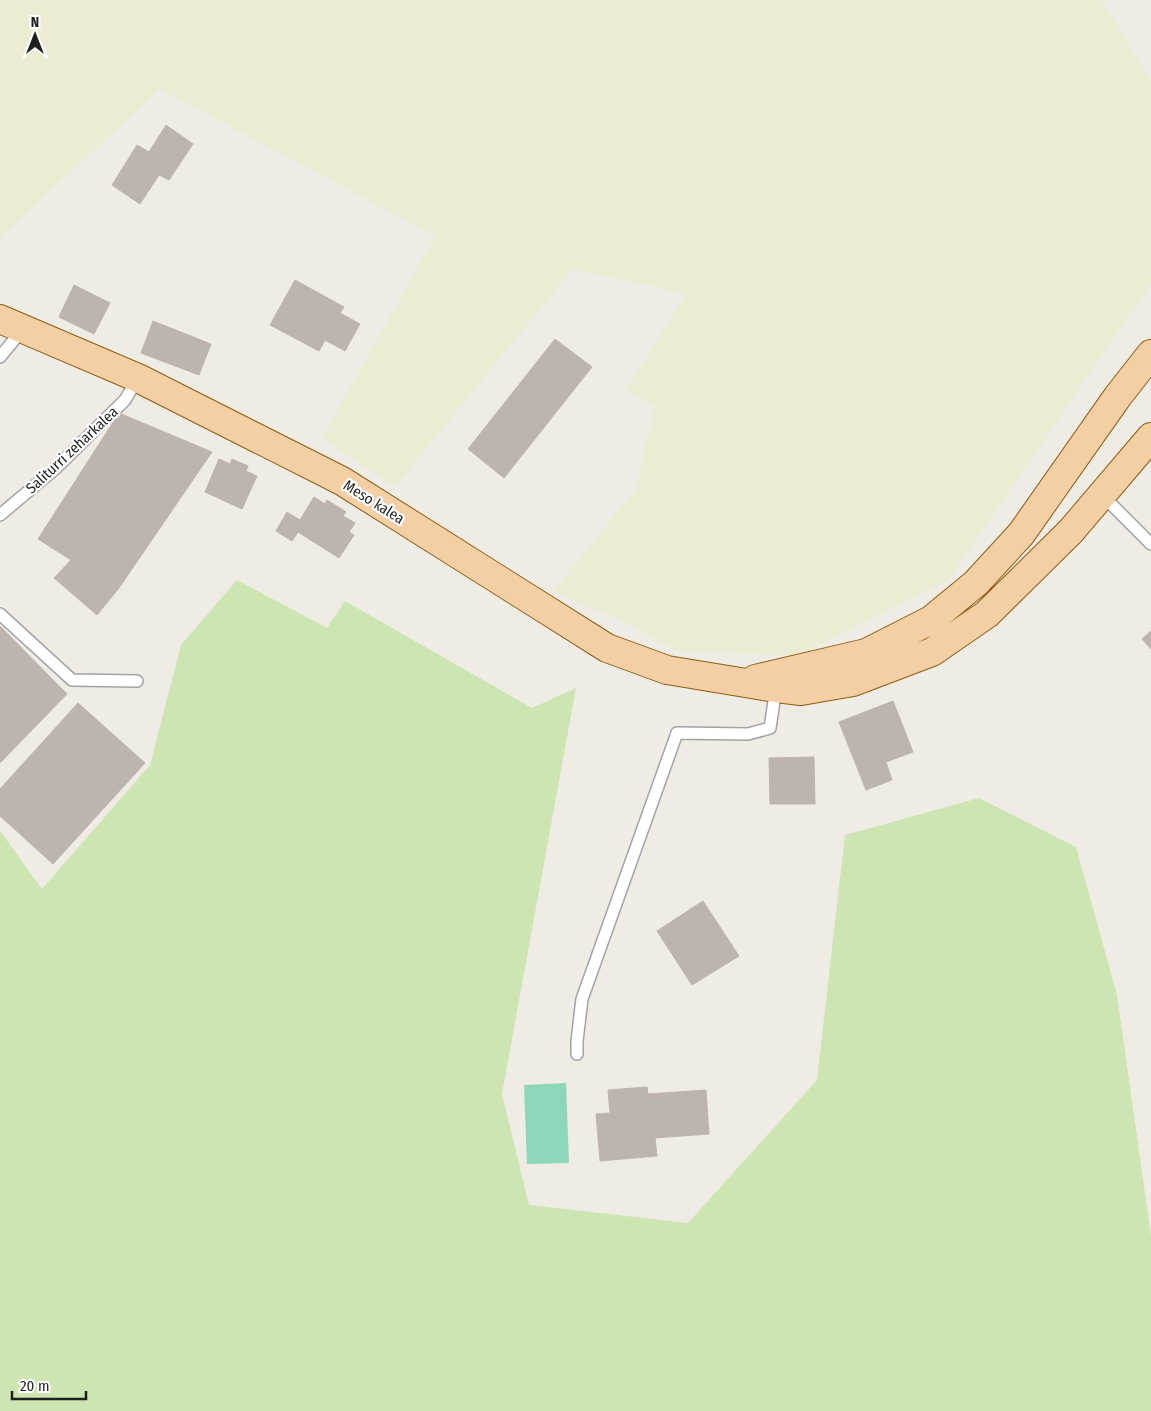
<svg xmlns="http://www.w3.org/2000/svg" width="1151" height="1411" font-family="'Fira Sans Condensed',sans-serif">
  <rect width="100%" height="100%" fill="#efece6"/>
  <path fill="#ebecd3" d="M0 0H1102L1151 81V284L949 580 797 656 677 651 617 619 553 591 636 489 654 407 626 390 686 294 573 269 395 487 322 438 435 236 160 89 0 238Z"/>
  <path fill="#cce5b1" d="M237 580 327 628 345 601 532 708 576 688 502 1094 529 1205 688 1223 817 1080 845 835 979 798 1076 847 1117 995 1151 1236V1411H0V831L42 889 150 765 181 645Z"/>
  <path fill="#8bd7b7" d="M566 1083 569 1163 527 1164 524 1085Z"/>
  <path fill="#bcb5af" stroke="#c0b3aa" d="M166 125 193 144 169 180 159 175 140 204 112 185 137 145 149 152Z
    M295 280 344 307 340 313 360 324 345 351 325 340 319 351 270 325Z
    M74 285 110 303 94 334 59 317Z
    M153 321 211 344 199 375 141 353Z
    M555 339 592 367 504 478 468 449Z
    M119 413 212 452 119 588 97 615 54 578 71 560 38 539Z
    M219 459 230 464 232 459 248 466 246 471 257 476 242 509 205 492Z
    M314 497 325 504 327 500 346 512 343 516 355 523 349 532 354 535 339 558 298 532 292 541 276 531 287 512 300 520Z
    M0 626 67 694 0 763Z
    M1151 631V649L1142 639Z
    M893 701 913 752 886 762 892 780 866 790 839 722Z
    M78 703 145 763 53 864 0 816V789Z
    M814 757 815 804H770L769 758Z
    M703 901 739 956 692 985 657 931Z
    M647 1087 648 1094 706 1090 709 1134 655 1138 657 1156 600 1161 596 1114 610 1113 608 1090Z"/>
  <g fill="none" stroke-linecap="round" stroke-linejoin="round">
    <g stroke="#a3a3a3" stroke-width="14">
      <path id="service" d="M0 357 23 329
        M1102 495 1151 544
        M0 515 56 468 125 400 138 378
        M0 614 72 680 137 681
        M577 1054V1041L582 999 677 733 748 734 770 728 776 688"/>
    </g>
    <g stroke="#8d5e0d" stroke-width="30">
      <path id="primary" d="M0 319 138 378 342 481 607 648 667 670 776 688 801 691 853 682 932 652 987 614 1071 531 1151 437
        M755 679 866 653 931 620 976 583 1021 534 1118 396 1151 354"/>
    </g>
    <use href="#service" stroke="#fff" stroke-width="11"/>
    <use href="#primary" stroke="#f4cfa6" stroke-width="28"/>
  </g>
  <g text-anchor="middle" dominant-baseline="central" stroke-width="4.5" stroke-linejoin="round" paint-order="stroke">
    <g font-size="15" fill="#1f1f1f" stroke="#fff">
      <text transform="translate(72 450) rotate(-43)">Saliturri zeharkalea</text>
      <text transform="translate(374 502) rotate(32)">Meso kalea</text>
    </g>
  </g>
  <g transform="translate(35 35)" stroke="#ffffff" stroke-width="4" paint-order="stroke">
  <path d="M0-4L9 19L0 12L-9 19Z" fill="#1f1f1f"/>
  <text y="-8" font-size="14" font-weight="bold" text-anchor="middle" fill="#1f1f1f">N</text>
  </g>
  <path d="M12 1391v8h74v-8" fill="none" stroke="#1f1f1f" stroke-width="2.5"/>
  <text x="20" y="1391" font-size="15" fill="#1f1f1f" stroke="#ffffff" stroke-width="4" paint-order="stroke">20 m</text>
</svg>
